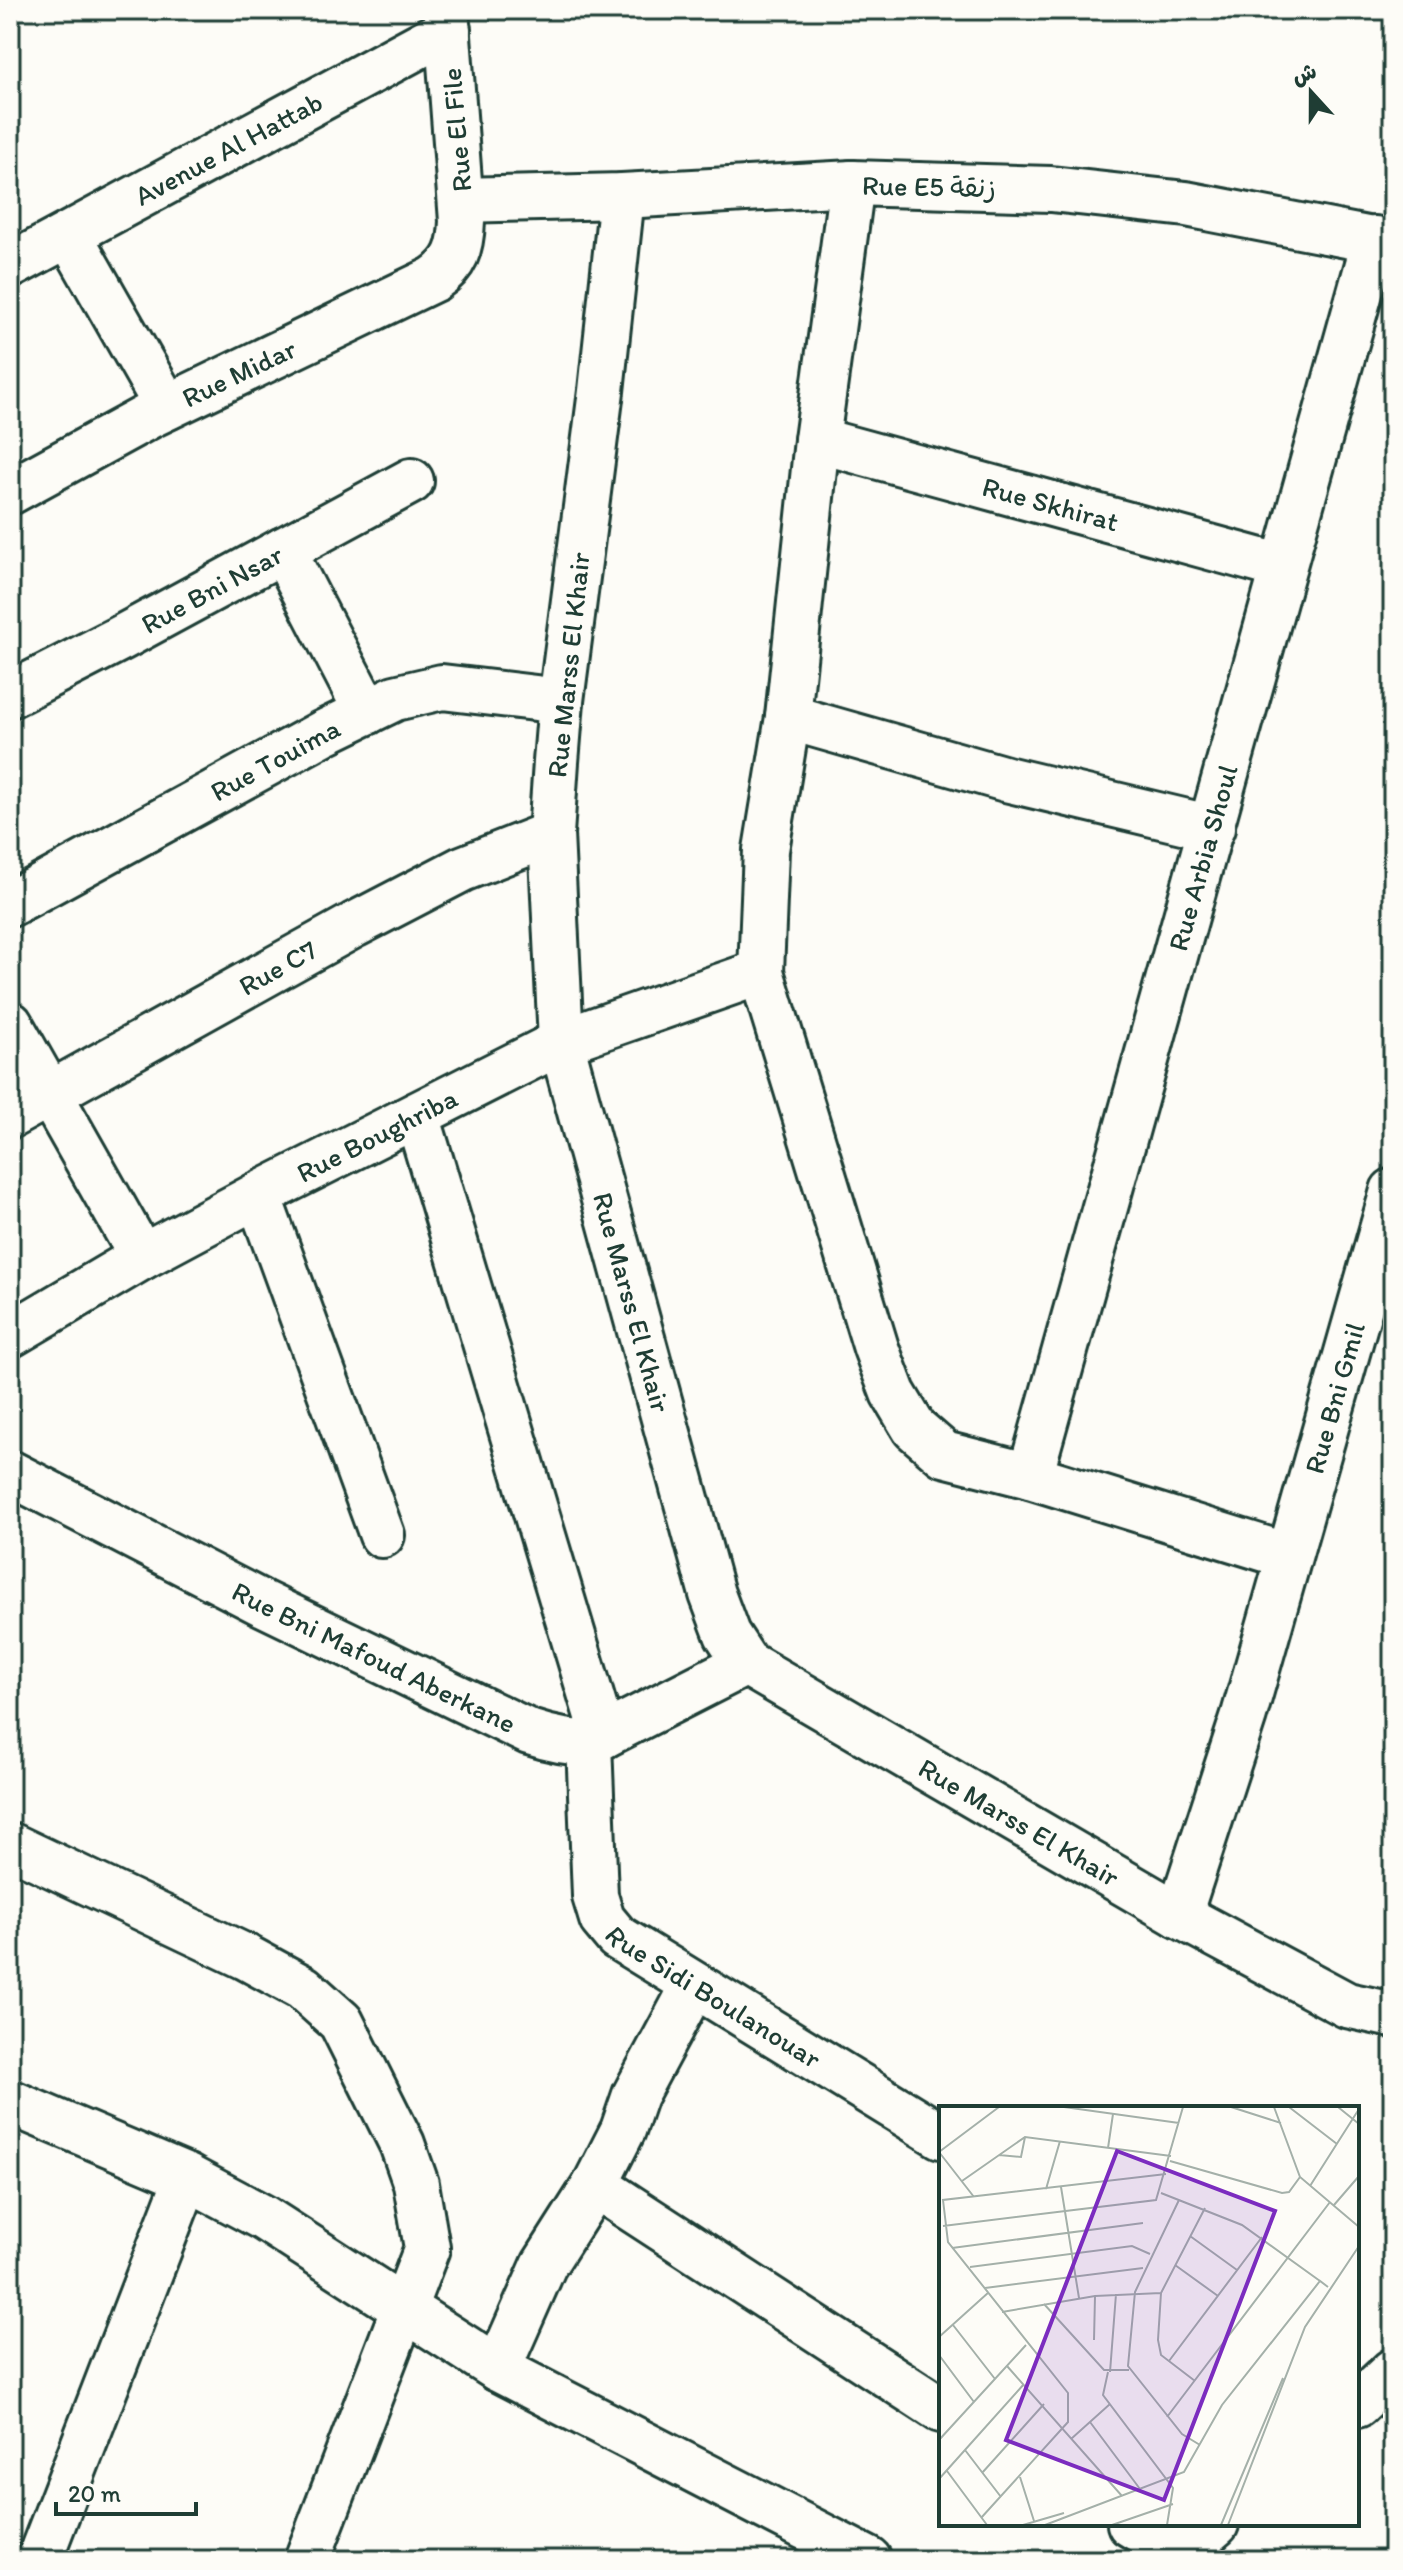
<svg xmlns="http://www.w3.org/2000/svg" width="1403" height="2570" font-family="Itim,'Playpen Sans Arabic',sans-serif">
  <rect width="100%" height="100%" fill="#fdfcf7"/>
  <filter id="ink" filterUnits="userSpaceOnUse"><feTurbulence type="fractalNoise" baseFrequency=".0125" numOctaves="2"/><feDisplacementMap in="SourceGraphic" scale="16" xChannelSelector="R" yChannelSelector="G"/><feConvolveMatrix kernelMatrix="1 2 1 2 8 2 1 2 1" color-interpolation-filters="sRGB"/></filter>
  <g filter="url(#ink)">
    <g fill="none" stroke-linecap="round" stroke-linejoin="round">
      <g stroke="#1f3d34" stroke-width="50">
        <g id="minor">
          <path d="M852 183 817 440 788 717 766 850 761 972 876 1348 893 1393 914 1428 944 1454 1030 1476 1288 1556"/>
          <path id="s1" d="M622 196 601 391 561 701 556 762 551 834 561 1042 712 1594 727 1634 746 1663 1179 1915 1347 2005 1393 2015"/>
          <path d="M461 200 622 196 852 183 1051 189 1186 204 1393 244"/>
          <path d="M69 235 167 407"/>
          <path id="s2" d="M10 266 448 30"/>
          <path id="s3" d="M817 440 1283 567"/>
          <path id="s4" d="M10 492 151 415 434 279C456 264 461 248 462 221L446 10"/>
          <path d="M283 550 367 712"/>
          <path id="s5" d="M10 695 121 638 411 481"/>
          <path d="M788 717 1006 779 1212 828"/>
          <path id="s6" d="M10 904 323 733 395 698 442 687 561 701"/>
          <path d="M10 1024 142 1257"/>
          <path d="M417 1115 603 1736"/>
          <path id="s7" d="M10 1116 354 925 462 869 551 834"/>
          <path d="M258 1195 382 1535"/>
          <path id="s8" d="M10 1335 142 1257 258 1195 561 1042 761 972"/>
          <path id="s9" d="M10 1473 262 1603 529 1732C550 1739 568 1743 589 1743L746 1663"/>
          <path id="s10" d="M1030 1476 1375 239"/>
          <path id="s11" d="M589 1743 595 1896 602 1919 617 1937 941 2136"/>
          <path d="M10 1845 246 1957 303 1988 341 2022 402 2144 416 2184 427 2248 307 2560"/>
          <path id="s12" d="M1179 1915 1244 1715 1393 1191"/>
          <path d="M10 2102 187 2177 264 2218 498 2369 869 2560"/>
          <path d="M595 2185 941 2410"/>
          <path d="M498 2369 544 2265 595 2185 623 2130 635 2095 694 1985"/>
          <path d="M1357 2405 1393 2371"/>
          <path d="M1130 2524 1180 2554"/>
          <path d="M39 2560 187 2177"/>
          <path d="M1174 2560 1216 2524"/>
        </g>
      </g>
      <use href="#minor" stroke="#fdfcf7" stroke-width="44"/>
    </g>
  </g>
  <g text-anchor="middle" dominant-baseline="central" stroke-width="6" stroke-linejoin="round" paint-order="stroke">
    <g font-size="28" fill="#1f3d34" stroke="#fdfcf7">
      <text transform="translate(456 130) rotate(-95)">Rue El File</text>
      <text stroke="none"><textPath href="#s2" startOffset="248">Avenue Al Hattab</textPath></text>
      <text transform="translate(929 186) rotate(1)">Rue E5 زنقة</text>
      <text stroke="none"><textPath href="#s4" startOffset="258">Rue Midar</textPath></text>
      <text stroke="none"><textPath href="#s3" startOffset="242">Rue Skhirat</textPath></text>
      <text stroke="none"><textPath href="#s5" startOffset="228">Rue Bni Nsar</textPath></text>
      <text transform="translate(568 665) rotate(-84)">Rue Marss El Khair</text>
      <text stroke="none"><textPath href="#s6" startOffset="302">Rue Touima</textPath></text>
      <text stroke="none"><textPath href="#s10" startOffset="642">Rue Arbia Shoul</textPath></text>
      <text stroke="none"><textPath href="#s7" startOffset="306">Rue C7</textPath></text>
      <text stroke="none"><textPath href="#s8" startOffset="418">Rue Boughriba</textPath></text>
      <text stroke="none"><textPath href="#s1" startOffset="1120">Rue Marss El Khair</textPath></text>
      <text stroke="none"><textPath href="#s12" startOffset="540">Rue Bni Gmil</textPath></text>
      <text stroke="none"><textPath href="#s9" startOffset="408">Rue Bni Mafoud Aberkane</textPath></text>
      <text stroke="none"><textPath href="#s1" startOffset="1816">Rue Marss El Khair</textPath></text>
      <text stroke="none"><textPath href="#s11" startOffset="314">Rue Sidi Boulanouar</textPath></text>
    </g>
  </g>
  <g transform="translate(939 2106)">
    <rect width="420" height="420" fill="#fdfcf7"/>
    <path fill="none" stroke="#a4b0a9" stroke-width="2" d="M125 1 240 17M292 1 342 17M335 1 361 71 420 121M350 1 398 38M399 1 420 18M169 42 174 8M0 46 60 1M0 46 35 91M60 49 82 51 86 31M231 55 343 87 350 86 361 71M23 75 86 31 232 50M371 80 420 3M122 81 140 192M107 83 121 35M222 87 303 119 381 175M240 94 196 186 189 260 243 328 261 339M395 99 420 70M4 120 217 94 244 1M251 130 298 164M13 142 204 117M236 159 279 190M31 161 193 140 211 148M46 182 204 162M105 198 165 264H190M63 206 156 190 222 187M14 219 56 273M0 231 50 186M155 234 156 190M0 249 35 296M230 255 323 131M68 260 183 390M169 266 164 289 234 382 228 419M171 266 177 188M256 275 222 249 219 234 222 187 266 102M228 311 391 96M151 316 201 383M132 333 171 298M0 334 87 239M26 344 62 391M8 365 48 419M43 367 105 298M81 371 95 415M0 373 85 278M42 412 129 316V287L9 136 4 94 227 68M84 419 125 407M106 419 245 366 283 299 381 175 389 181M173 419 234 398M282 419 344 272M289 419 366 221 420 140"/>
    <path fill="#7b2cbf" fill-opacity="0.15" stroke="#7b2cbf" stroke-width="4" d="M178 45 336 105 225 394 67 334Z"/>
    <rect width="420" height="420" fill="none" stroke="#1f3d34" stroke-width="4"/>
  </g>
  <rect width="1403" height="2570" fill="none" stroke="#fdfcf7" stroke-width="40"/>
  <rect x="20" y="20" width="1363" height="2530" fill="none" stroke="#1f3d34" stroke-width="3" filter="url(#ink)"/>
  <g transform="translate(1311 92) rotate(339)" stroke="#fdfcf7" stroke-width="6" paint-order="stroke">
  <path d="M0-6L14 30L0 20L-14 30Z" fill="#1f3d34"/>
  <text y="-12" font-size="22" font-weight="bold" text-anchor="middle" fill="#1f3d34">ش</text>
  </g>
  <path d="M56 2502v12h140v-12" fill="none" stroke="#1f3d34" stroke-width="4"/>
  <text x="68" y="2502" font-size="24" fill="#1f3d34" stroke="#fdfcf7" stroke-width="6" paint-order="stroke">20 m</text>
</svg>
